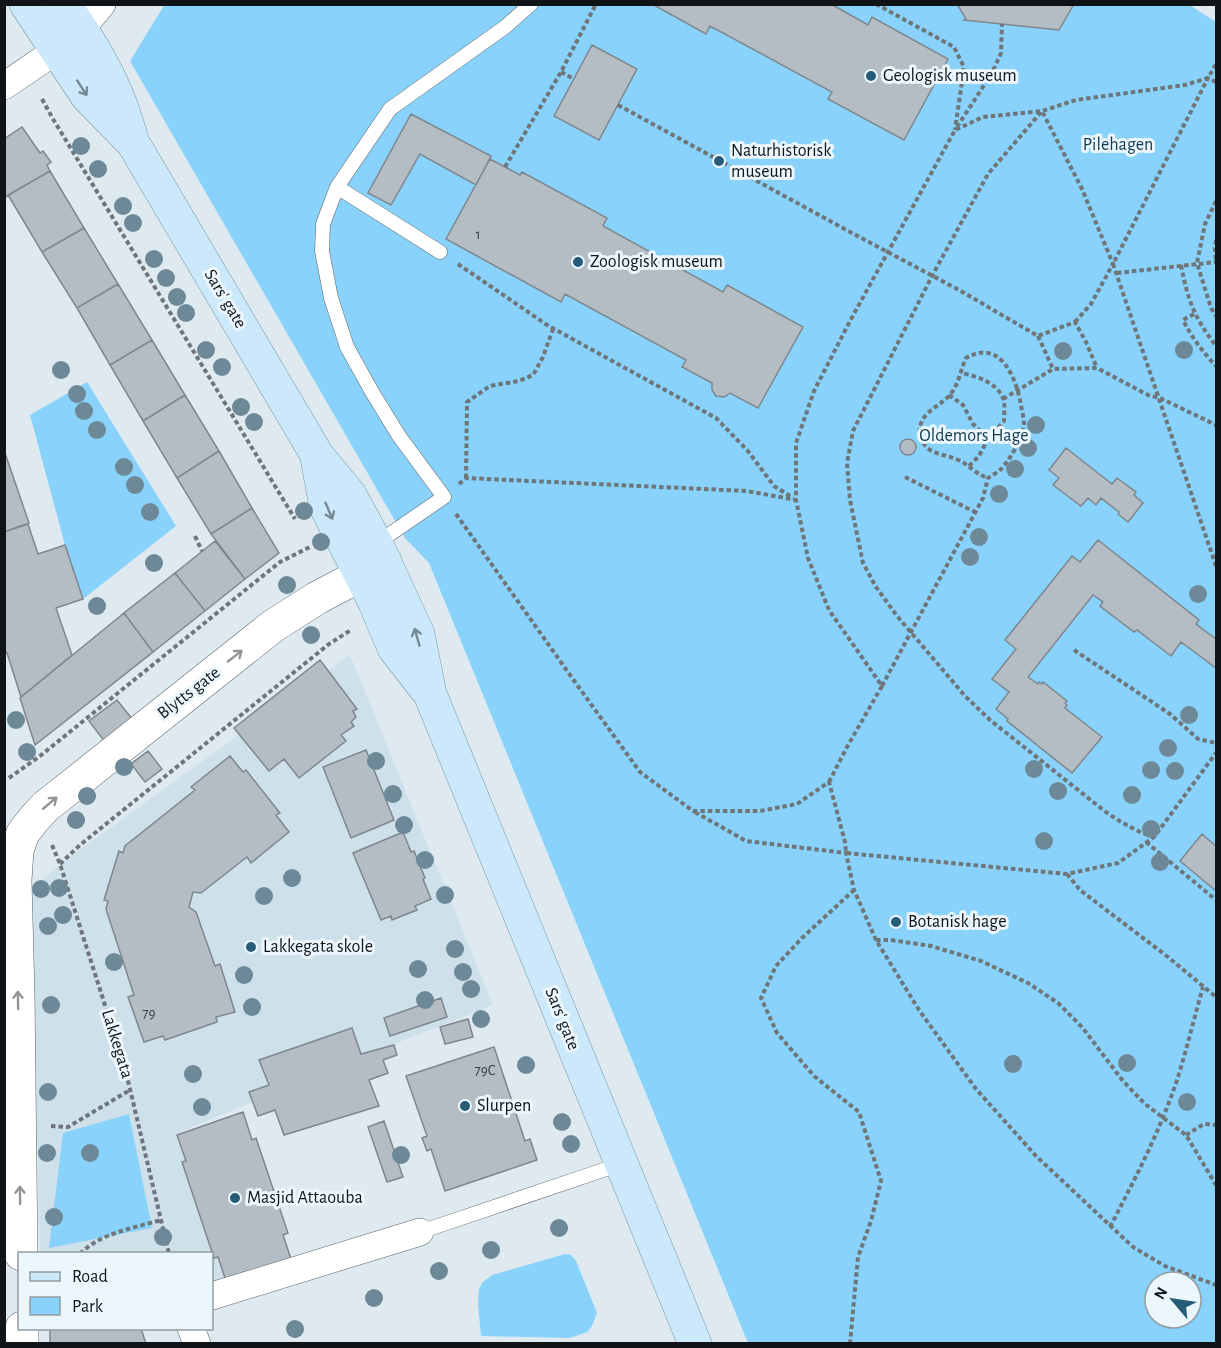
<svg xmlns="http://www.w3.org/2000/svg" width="1221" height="1348" font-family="'Alegreya Sans',sans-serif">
  <rect width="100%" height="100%" fill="#dfeaf0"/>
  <path fill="#cee0ea" d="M350 655 493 1005 364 1056 180 1132 231 1280 212 1284V1254L40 1253 31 890 60 864Z"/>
  <path fill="#88d2fb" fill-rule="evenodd" d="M165 4H1188L1216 22V1343H748L429 563 405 538 130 61ZM1155 1282H1191V1318H1155Z
    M87 382 176 526 83 599 65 545 30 415Z
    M129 1114 152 1228 49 1248 63 1133Z
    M565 1254 571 1255 576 1261 597 1313 592 1326 587 1332 570 1338 481 1336 478 1304 479 1289 482 1283 492 1275Z"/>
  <path fill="#b3bdc3" stroke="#7e878d" stroke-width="1.5" d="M652 4H831L868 25 872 17 948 59 904 140 828 99 832 92 710 26 706 34Z
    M957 4H1074L1059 30 964 20 966 19Z
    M592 45 637 69 599 140 554 116Z
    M411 114 491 156 476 185 420 154 391 205 368 193Z
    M22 127 40 153 43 151 51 162 47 165 50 171 4 198V139Z
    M490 159 520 175 522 172 607 218 603 226 723 292 727 285 803 327 758 408 730 393 724 397 716 396 712 390V383L682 367 686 360 565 294 561 302 446 239Z
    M50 171 84 228 42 252 8 195Z
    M84 228 118 284 77 308 42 252Z
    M118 284 152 340 110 365 77 308Z
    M152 340 185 395 143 421 110 365Z
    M185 395 219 451 177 478 143 421Z
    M900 447a8 8 0 1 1 16 0a8 8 0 1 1-16 0Z
    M1066 448 1112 484 1117 478 1136 492 1134 495 1143 503 1128 522 1118 514 1119 512 1101 498 1096 505 1088 498 1081 506 1053 485 1059 478 1049 470Z
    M4 450 29 523 4 532Z
    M219 451 252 508 211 534 177 478Z
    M252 508 279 553 245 579 211 534Z
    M28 524 38 554 65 545 83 599 56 608 72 655 21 697 7 653 4 650V532Z
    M1098 540 1199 620 1196 624 1216 639V668L1181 642 1171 656 1137 630 1134 632 1100 606 1103 602 1093 595 1028 677 1038 684 1039 682 1042 684 1043 682 1067 701 1065 703 1067 705 1065 708 1102 737 1072 773 1007 721 1008 719 996 709 1009 692 992 679 1016 649 1005 640 1072 556 1080 562Z
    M215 541 245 579 205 611 175 573Z
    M175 573 205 611 153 652 124 613Z
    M124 613 153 652 35 745 20 698Z
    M320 660 357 709 353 711 356 717 351 722 354 726 341 735 346 741 299 778 284 759 269 771 234 728Z
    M117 700 133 720 105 742 89 721Z
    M366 750 394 820 351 838 323 767Z
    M148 751 162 769 145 782 131 764Z
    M230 756 243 772 246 770 280 813 276 815 289 832 251 863 247 857 201 893 193 892 189 907 196 912 215 966 220 964 235 1012 216 1017 217 1022 165 1040 163 1036 144 1042 128 997 134 995 106 909 108 901 104 900 119 851 123 853 125 846 195 790 191 787Z
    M403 832 411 852 414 851 425 878 423 879 431 899 415 906 417 910 392 920 391 916 381 920 353 853Z
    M1202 834 1216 846V891L1180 861Z
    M441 998 447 1017 390 1036 384 1018Z
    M468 1019 473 1037 445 1044 440 1027Z
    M352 1028 361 1054 394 1045 397 1055 383 1060 388 1073 369 1080 379 1106 284 1135 275 1110 258 1116 249 1092 269 1085 259 1060Z
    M494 1047 525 1141 530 1139 537 1160 445 1191 431 1149 427 1151 422 1138 427 1136 406 1076Z
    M243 1112 252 1140 256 1138 288 1233 283 1235 292 1262 227 1284 218 1257 214 1258 182 1162 186 1161 177 1135Z
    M384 1121 403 1177 387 1182 368 1127Z
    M50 1328H141L146 1344H50Z"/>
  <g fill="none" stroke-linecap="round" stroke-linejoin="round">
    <g stroke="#586166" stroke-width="15">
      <path id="lane" d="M337 187 440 252
        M377 543 444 497 399 436 372 392 347 347 331 298 322 251 323 224 337 187 390 109 505 27 531 4
        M420 1232 621 1164"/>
    </g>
    <g stroke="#586166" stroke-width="28">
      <path id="street" d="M4 86 57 50 82 28 102 4
        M212 1296 420 1232
        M191 1328 197 1344"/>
    </g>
    <g stroke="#586166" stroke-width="34">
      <path id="secondary" d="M21 1254 18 994 15 880 17 850 23 833 34 819 45 807 273 626 317 598 385 562
        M22 1328V1344"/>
    </g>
    <g stroke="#7495a9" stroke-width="34">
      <path id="primary" d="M26 4 87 96 130 140
        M64 4C86 35 107 68 120 103 125 116 129 130 133 143L317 455 350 495 376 543 418 634 430 694 695 1344
        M317 458 326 507 375 603 394 648 425 688"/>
    </g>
    <path stroke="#6f767a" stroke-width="4" stroke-dasharray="4.5 3" stroke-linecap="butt" d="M876 4 954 47 964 67 955 130
      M561 72 574 79
      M1216 82 1208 78 1113 264 1216 566
      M42 99 53 119 295 519
      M618 105 852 233 959 290 1038 336 1075 322 1086 342 1097 368
      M957 127 992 73 1001 53 1002 24
      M505 167 561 72 596 4
      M1216 201 1205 224 1197 263 1211 308 1216 316
      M1216 240 1215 248 1216 261
      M458 264 547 325 716 418 748 451 774 486 793 498
      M1181 265C1188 301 1194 317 1216 346
      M1117 273 1216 262
      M1194 314 1183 320C1192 338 1203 352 1216 366
      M1075 322 1091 304 1113 264 1082 189 1042 111 988 174 932 276 853 431 847 463 850 500 863 563 876 587 897 616 965 696 990 720 1102 809C1118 821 1134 830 1153 837
      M1038 336 1053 369
      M949 395 963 405 973 424 988 439 1004 421C1004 415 1005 408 1004 401 999 383 977 376 961 373
      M1003 399 1053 369 1097 368 1148 395 1160 398 1216 425
      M969 466 979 456 988 439
      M905 477 975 512
      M466 478 467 402 490 386 519 381 533 375 543 357 553 329
      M459 484 466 478 747 491 796 500
      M456 514 575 682 640 772 693 811H760L797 804 829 782 845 842 846 853 1067 874 1118 863 1154 837 1216 753
      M195 536 202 551
      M1074 650 1170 714 1198 739 1216 743
      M882 686 983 498 988 478C992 475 997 473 1000 470 1009 462 1023 437 1024 424 1024 418 1022 411 1021 405 1016 377 1000 338 966 358 960 371 959 385 949 396 942 403 934 407 927 414 915 426 918 445 934 452 941 455 949 456 956 459 969 464 975 474 988 478
      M9 778 40 756 280 562 310 547
      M829 782 847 747 882 686 829 610 808 558 796 500V443L814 391 850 321 955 130 983 117 1042 111 1076 100 1185 85 1208 78 1216 64
      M695 812 746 841 846 853 854 890 876 940 919 1010 976 1089 1036 1156 1133 1247 1165 1266 1216 1285
      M1146 842 1216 900
      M52 845 60 864 125 1068 169 1254
      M60 864 80 845 329 644 351 630
      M1067 874 1080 890 1168 957 1216 997
      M876 940H891L931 946 981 961 1028 983 1058 1003 1082 1027 1123 1081 1145 1104 1186 1135 1216 1185
      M51 1126 68 1127 130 1090
      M1186 1135 1204 1124 1216 1125
      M1110 1227C1135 1179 1160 1131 1177 1080 1187 1049 1194 1018 1203 987
      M80 1254C100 1233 134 1228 161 1220
      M850 1344 858 1257 871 1221 881 1181 859 1112 814 1076 777 1033 761 998 776 966 802 938 854 890"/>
    <use href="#lane" stroke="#fff" stroke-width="14"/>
    <use href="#street" stroke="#fff" stroke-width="27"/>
    <use href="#secondary" stroke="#fff" stroke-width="33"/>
    <use href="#primary" stroke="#cbe9fa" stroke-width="33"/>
  </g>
  <g fill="#6d8997">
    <circle cx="81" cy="146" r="9"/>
    <circle cx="98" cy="169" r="9"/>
    <circle cx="123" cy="206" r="9"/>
    <circle cx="133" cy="223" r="9"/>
    <circle cx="154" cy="259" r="9"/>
    <circle cx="166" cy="278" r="9"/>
    <circle cx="177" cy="297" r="9"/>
    <circle cx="186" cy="313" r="9"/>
    <circle cx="206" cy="350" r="9"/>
    <circle cx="1184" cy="350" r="9"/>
    <circle cx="1063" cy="351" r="9"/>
    <circle cx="222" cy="367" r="9"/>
    <circle cx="61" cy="370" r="9"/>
    <circle cx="77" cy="394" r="9"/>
    <circle cx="241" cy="407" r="9"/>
    <circle cx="84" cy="411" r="9"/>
    <circle cx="254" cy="422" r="9"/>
    <circle cx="1036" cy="425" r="9"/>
    <circle cx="97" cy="430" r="9"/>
    <circle cx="1028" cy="448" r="9"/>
    <circle cx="124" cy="467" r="9"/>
    <circle cx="1015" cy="469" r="9"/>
    <circle cx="135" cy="485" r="9"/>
    <circle cx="999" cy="494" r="9"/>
    <circle cx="304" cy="511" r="9"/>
    <circle cx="150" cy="512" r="9"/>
    <circle cx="979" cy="537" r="9"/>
    <circle cx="321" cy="542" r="9"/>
    <circle cx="970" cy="557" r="9"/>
    <circle cx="154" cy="563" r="9"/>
    <circle cx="287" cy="585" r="9"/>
    <circle cx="1198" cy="594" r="9"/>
    <circle cx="97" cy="606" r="9"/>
    <circle cx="311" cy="635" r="9"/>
    <circle cx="1189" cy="715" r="9"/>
    <circle cx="16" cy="720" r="9"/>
    <circle cx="1168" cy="748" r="9"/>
    <circle cx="27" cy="752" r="9"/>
    <circle cx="376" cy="761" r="9"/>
    <circle cx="124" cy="767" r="9"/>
    <circle cx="1034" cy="769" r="9"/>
    <circle cx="1151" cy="770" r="9"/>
    <circle cx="1175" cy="771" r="9"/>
    <circle cx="1058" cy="791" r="9"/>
    <circle cx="393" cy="794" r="9"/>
    <circle cx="1132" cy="795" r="9"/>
    <circle cx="87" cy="796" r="9"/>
    <circle cx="76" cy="820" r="9"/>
    <circle cx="404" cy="825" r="9"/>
    <circle cx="1151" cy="829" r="9"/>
    <circle cx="1044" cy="841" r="9"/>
    <circle cx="425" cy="860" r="9"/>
    <circle cx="1160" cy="862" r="9"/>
    <circle cx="292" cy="878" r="9"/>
    <circle cx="59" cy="888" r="9"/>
    <circle cx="41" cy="889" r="9"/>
    <circle cx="445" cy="895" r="9"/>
    <circle cx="264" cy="896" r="9"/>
    <circle cx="63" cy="915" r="9"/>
    <circle cx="48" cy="926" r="9"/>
    <circle cx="455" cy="949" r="9"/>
    <circle cx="114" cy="962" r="9"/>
    <circle cx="418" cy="969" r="9"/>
    <circle cx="463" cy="972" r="9"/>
    <circle cx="244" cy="975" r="9"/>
    <circle cx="471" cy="989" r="9"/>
    <circle cx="425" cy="1000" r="9"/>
    <circle cx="51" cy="1005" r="9"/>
    <circle cx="252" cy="1007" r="9"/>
    <circle cx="481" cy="1019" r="9"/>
    <circle cx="1127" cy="1063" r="9"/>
    <circle cx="1013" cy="1064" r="9"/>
    <circle cx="526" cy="1065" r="9"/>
    <circle cx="193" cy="1074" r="9"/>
    <circle cx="48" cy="1092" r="9"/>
    <circle cx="1187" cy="1102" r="9"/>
    <circle cx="202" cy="1107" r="9"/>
    <circle cx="562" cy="1122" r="9"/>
    <circle cx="571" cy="1144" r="9"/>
    <circle cx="47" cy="1153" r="9"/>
    <circle cx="90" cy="1153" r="9"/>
    <circle cx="401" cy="1155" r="9"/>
    <circle cx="54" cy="1217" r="9"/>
    <circle cx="559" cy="1228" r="9"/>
    <circle cx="163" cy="1237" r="9"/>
    <circle cx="491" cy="1250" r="9"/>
    <circle cx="439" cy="1271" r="9"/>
    <circle cx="374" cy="1298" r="9"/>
    <circle cx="295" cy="1329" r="9"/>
  </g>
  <defs><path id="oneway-shaft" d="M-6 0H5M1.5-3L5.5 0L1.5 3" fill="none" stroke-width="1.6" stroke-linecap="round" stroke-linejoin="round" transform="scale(1.5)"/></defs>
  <g stroke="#778994">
    <use href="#oneway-shaft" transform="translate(82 88) rotate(57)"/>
    <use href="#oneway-shaft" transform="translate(329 511) rotate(67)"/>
    <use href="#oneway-shaft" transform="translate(417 637) rotate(-106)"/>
  </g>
  <g stroke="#949597">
    <use href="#oneway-shaft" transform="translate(235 656) rotate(-38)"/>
    <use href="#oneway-shaft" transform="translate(50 803) rotate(-40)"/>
    <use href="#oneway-shaft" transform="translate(18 1000) rotate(-91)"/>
    <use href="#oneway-shaft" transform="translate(20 1195) rotate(-91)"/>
  </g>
  <g fill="#265c77" stroke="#ecf7fd" stroke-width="2">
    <circle cx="871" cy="76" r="6"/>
    <circle cx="719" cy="161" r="6"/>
    <circle cx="578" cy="262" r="6"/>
    <circle cx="896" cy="922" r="6"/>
    <circle cx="251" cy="947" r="6"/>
    <circle cx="465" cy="1106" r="6"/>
    <circle cx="235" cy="1198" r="6"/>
  </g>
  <g text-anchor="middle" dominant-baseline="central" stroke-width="6" stroke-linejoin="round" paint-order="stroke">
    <g font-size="15" fill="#3a3e42">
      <text x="478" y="234">1</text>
      <text x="149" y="1013">79</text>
      <text x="485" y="1070">79C</text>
    </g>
    <g font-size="18" fill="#111417" stroke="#ecf7fd" text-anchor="start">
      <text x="883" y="76">Geologisk museum</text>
      <text x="731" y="151">Naturhistorisk<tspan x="731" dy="21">museum</tspan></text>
      <text x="590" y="262">Zoologisk museum</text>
      <text x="908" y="922">Botanisk hage</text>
      <text x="263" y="947">Lakkegata skole</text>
      <text x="477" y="1106">Slurpen</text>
      <text x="247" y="1198">Masjid Attaouba</text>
    </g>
    <g font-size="18" fill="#0f3a4f" stroke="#ecf7fd">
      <text x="1118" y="145">Pilehagen</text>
      <text x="974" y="436">Oldemors Hage</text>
    </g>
    <g font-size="18" fill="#111417" stroke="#ecf7fd">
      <text transform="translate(225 299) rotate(59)">Sars' gate</text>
      <text transform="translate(189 693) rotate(-38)">Blytts gate</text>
      <text transform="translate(562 1019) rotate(68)">Sars' gate</text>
      <text transform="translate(117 1044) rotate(73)">Lakkegata</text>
    </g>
  </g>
  <rect width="1221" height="1348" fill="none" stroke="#111417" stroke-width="12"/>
  <rect x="18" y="1252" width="195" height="78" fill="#ecf7fd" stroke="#949ca1" stroke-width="1.5"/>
  <rect x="30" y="1272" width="30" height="9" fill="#cbe9fa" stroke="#949ca1" stroke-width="1.5"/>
  <text x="72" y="1282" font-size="18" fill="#111417">Road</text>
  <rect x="30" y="1297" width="30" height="18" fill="#88d2fb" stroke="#949ca1" stroke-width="1.5"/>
  <text x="72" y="1312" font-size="18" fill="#111417">Park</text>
  <g transform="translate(1173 1300) rotate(299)"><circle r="28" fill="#ecf7fd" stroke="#949ca1" stroke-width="1.5"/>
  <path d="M0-4.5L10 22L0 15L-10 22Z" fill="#265c77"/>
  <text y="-9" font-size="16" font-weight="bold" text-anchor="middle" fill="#111417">N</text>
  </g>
</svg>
